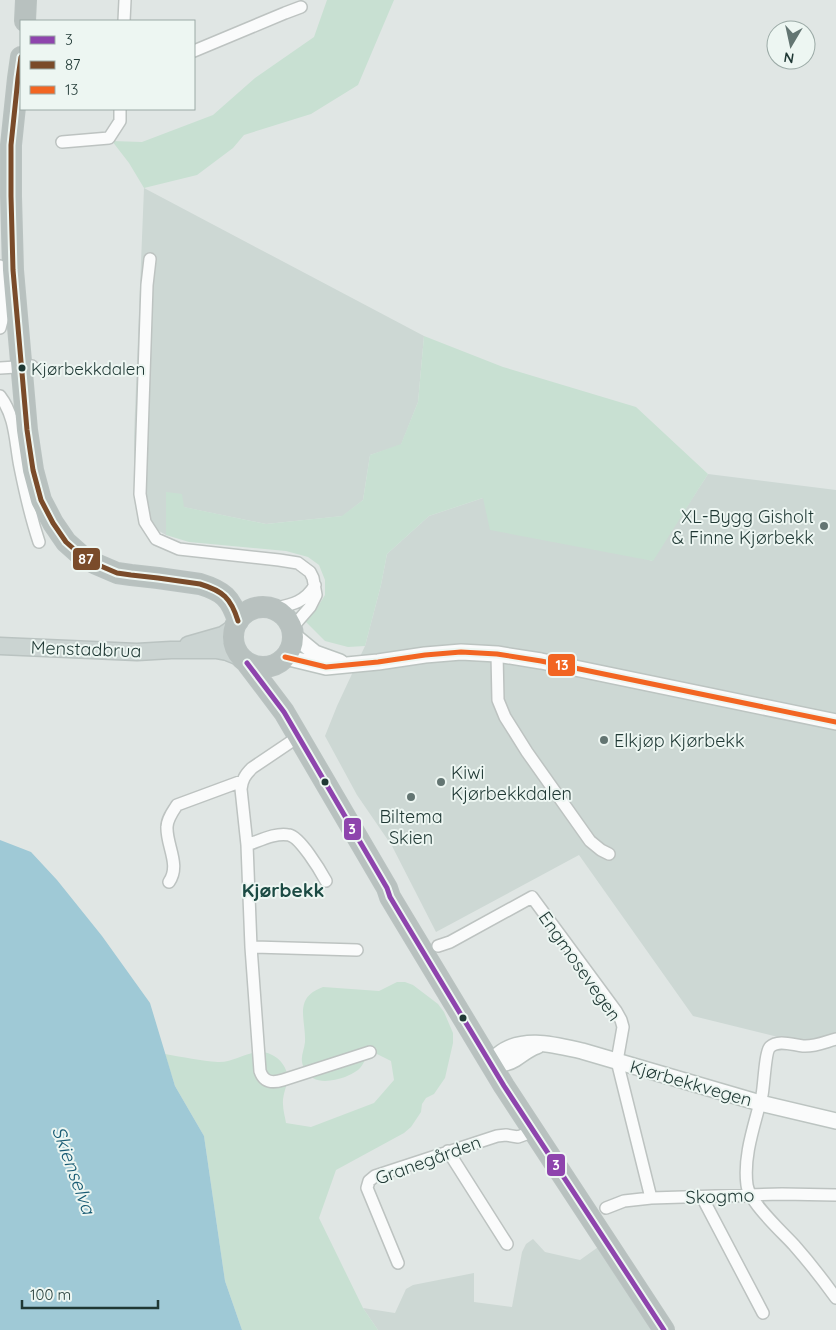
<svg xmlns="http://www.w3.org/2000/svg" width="836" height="1330" font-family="Quicksand,sans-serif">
  <rect width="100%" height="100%" fill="#e0e6e4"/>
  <path fill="#cdd8d4" d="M144 188 424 336 418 402 401 445 370 455 363 500 343 516 266 524 183 507 166 492V535L140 520 134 489V436Z
    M708 474 836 490V1033L809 1040H790L693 1016 579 855 436 932 392 846 357 795 325 736 337 706 365 646 381 585 387 554 429 516 483 498 652 561Z
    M533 1239 545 1252 580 1260 601 1245 658 1330H378L363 1308 395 1313 406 1289 413 1285 474 1273V1302L512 1307 522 1252 526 1244Z"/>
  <path fill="#c8e0d2" d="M327 0H394L358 85 311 114 244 135 233 148 197 175 144 188 129 163 112 141 142 142 213 115 255 78 314 37Z
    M424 336 503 367 636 407 708 474 653 561 490 530 483 498 429 516 387 554 381 585 365 646 348 647 325 641 305 621 317 608 325 595V580L319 565 308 557 286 551 189 542 166 535V492L182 494 184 507 266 524 342 516 363 500 370 455 401 444 418 402Z
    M397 982H405L413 985 438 1004 444 1012 453 1033V1043L445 1078 434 1094 426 1098 422 1104 421 1112 411 1127 404 1133 336 1170 319 1218 363 1308 378 1330H242L225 1281 204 1136 175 1086 165 1054C183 1057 201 1061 218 1062 239 1063 256 1042 277 1058 282 1062 286 1068 287 1074 289 1084 282 1094 283 1104 283 1110 285 1117 286 1123L311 1127 374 1103 394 1080 391 1061 369 1050C366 1057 364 1065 358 1070 354 1073 349 1075 345 1077 330 1082 312 1085 304 1068 299 1058 304 1052 305 1042 306 1019 293 998 323 987L379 991Z"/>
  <path fill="#9fc9d6" d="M0 840 31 852 57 880 102 936 150 1003 175 1086 204 1136 225 1281 242 1330H0Z"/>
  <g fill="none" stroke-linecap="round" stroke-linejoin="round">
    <g stroke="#bdc3c1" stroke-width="14">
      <path id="street" d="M124 21 125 0
        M194 51 285 13 301 7
        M62 142 109 138 120 121V109
        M150 259 147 285 140 494 145 522 156 539 179 549 279 560 298 563 310 572 313 578 316 595 310 607 291 629
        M0 266 5 309 0 328
        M0 368 32 366
        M0 396C16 417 15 442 20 467 25 492 31 518 39 542
        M272 609C290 605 305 603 315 585
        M497 654 498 700 505 717 527 752 590 841 601 850 609 854
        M298 737 252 768C245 775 242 780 241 789L247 845 251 947 260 1071C264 1083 273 1083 283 1080L370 1052
        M247 845C259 841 276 832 289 835 300 837 320 870 326 881
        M169 882C181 865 166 845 167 827 167 819 173 811 177 805L242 781
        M438 946 450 942 532 897 616 1011 621 1020 623 1027 617 1061 651 1198
        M251 947 357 950
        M836 1039C825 1042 814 1047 803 1046 793 1045 778 1039 770 1047 765 1052 764 1086 762 1095 755 1124 743 1155 747 1185 749 1202 782 1232 794 1245 809 1262 823 1280 836 1298
        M448 1151 507 1244
        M702 1197 763 1313
        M606 1208 624 1201 651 1198 782 1194 836 1195
        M398 1263 367 1188 369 1181 375 1176 497 1136 506 1135 518 1137 537 1130"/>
    </g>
    <g stroke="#bcc4c1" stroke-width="18">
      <path id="secondary" d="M292 634 315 653 340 662
        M285 657 326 667 378 662 425 655 461 652 497 654 541 661 836 722
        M490 1064C493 1062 495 1058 498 1055 521 1035 556 1045 582 1051L760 1103 836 1121
        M490 1064C499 1064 507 1064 515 1059 523 1054 528 1049 537 1046"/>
    </g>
    <g stroke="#bac3c1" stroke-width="19">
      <path id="primary" d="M188 645 223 635 235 627
        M0 646 137 652 171 650H216L227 652 242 658"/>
    </g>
    <g stroke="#bac3c1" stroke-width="22">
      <path id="highway" d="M25 21 26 0
        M21 57 18 78 11 145V196L13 270 27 430 33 470 41 500 53 523 66 542 84 558 96 564 117 573 131 575 158 578 200 584C223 591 231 598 238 621
        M233 637a30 30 0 1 1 60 0a30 30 0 1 1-60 0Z
        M247 663 284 712 387 888 390 897 402 917 504 1086 664 1330"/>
    </g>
    <use href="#street" stroke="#fafbfb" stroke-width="11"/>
    <use href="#secondary" stroke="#fafbfb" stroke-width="15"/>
    <use href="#primary" stroke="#cbd4d2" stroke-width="16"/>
    <use href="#highway" stroke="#b8c1bf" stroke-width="20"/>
    <g stroke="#edf6f2" stroke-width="9">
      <path id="bus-1" d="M247 663 284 712 387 888 390 897 402 917 504 1086 664 1330"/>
    </g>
    <g stroke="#edf6f2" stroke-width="9">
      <path id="bus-2" d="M21 57 18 78 11 145V196L13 270 27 430 33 470 41 500 53 523 66 542 84 558 96 564 117 573 131 575 158 578 200 584C223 591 231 598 238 621"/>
    </g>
    <g stroke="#edf6f2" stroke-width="9">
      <path id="bus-3" d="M285 657 326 667 378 662 425 655 461 652 497 654 541 661 836 722"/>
    </g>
    <use href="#bus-1" stroke="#8e44ad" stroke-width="5"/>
    <use href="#bus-2" stroke="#7a4b2a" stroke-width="5"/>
    <use href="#bus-3" stroke="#f26522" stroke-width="5"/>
  </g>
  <g fill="#1f3834" stroke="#edf6f2" stroke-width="2">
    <circle cx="22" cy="368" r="4.5"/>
    <circle cx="325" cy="782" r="4.5"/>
    <circle cx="463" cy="1018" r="4.5"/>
  </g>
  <g fill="#637572" stroke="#edf6f2" stroke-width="2">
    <circle cx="824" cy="526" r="5"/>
    <circle cx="604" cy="740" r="5"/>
    <circle cx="441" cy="782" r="5"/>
    <circle cx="411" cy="797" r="5"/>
  </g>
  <g text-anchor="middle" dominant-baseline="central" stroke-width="4" stroke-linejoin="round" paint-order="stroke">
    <g font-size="17" fill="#1f3834" stroke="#edf6f2" text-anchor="start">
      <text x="31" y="368">Kjørbekkdalen</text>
    </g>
    <g font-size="18" fill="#1f3834" stroke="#edf6f2" text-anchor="start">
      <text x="814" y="516" text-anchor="end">XL-Bygg Gisholt<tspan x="814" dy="21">&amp; Finne Kjørbekk</tspan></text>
      <text x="614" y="740">Elkjøp Kjørbekk</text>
      <text x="451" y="772">Kiwi<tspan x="451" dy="21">Kjørbekkdalen</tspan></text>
      <text x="411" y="816" text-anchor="middle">Biltema<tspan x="411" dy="21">Skien</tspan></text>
    </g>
    <g font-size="18" fill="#1f3834" stroke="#edf6f2">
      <text transform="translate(86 649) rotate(2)">Menstadbrua</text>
      <text transform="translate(580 966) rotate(55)">Engmosevegen</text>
      <text transform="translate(691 1083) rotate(16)">Kjørbekkvegen</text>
      <text transform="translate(428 1160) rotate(-20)">Granegården</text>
      <text transform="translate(720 1196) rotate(-2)">Skogmo</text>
    </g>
    <g font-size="19" font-weight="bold" fill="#1b4a43" stroke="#edf6f2">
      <text x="283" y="890">Kjørbekk</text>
    </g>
    <g font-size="19" font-style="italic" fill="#195c74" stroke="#edf6f2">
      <text transform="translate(74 1170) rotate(70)">Skienselva</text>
    </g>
  </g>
  <g stroke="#edf6f2" stroke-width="2">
    <rect x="72" y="547" width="29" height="24" rx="5" fill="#7a4b2a"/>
    <rect x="547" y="653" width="29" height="24" rx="5" fill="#f26522"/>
    <rect x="343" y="817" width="19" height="24" rx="5" fill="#8e44ad"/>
    <rect x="546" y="1153" width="20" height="24" rx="5" fill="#8e44ad"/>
  </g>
  <g font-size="14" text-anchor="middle" font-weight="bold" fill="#fff">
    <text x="86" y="564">87</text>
    <text x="562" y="670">13</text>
    <text x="352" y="834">3</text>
    <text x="556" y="1170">3</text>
  </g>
  <rect x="20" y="20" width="175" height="90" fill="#edf6f2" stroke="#9baaa6"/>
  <rect x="30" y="36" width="25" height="8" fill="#8e44ad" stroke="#9baaa6"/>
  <text x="65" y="45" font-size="15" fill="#1f3834">3</text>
  <rect x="30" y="61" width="25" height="8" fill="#7a4b2a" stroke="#9baaa6"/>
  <text x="65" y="70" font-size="15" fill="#1f3834">87</text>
  <rect x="30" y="86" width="25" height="8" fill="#f26522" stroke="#9baaa6"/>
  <text x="65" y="95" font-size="15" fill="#1f3834">13</text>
  <g transform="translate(791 45) rotate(189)"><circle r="24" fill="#edf6f2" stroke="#9baaa6"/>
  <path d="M0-4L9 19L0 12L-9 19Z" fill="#637572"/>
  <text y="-8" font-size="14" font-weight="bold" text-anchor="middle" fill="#1f3834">N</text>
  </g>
  <path d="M22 1300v8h136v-8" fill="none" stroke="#1f3834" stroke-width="2.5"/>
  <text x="30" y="1300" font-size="15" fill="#1f3834" stroke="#edf6f2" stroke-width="4" paint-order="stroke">100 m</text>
</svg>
